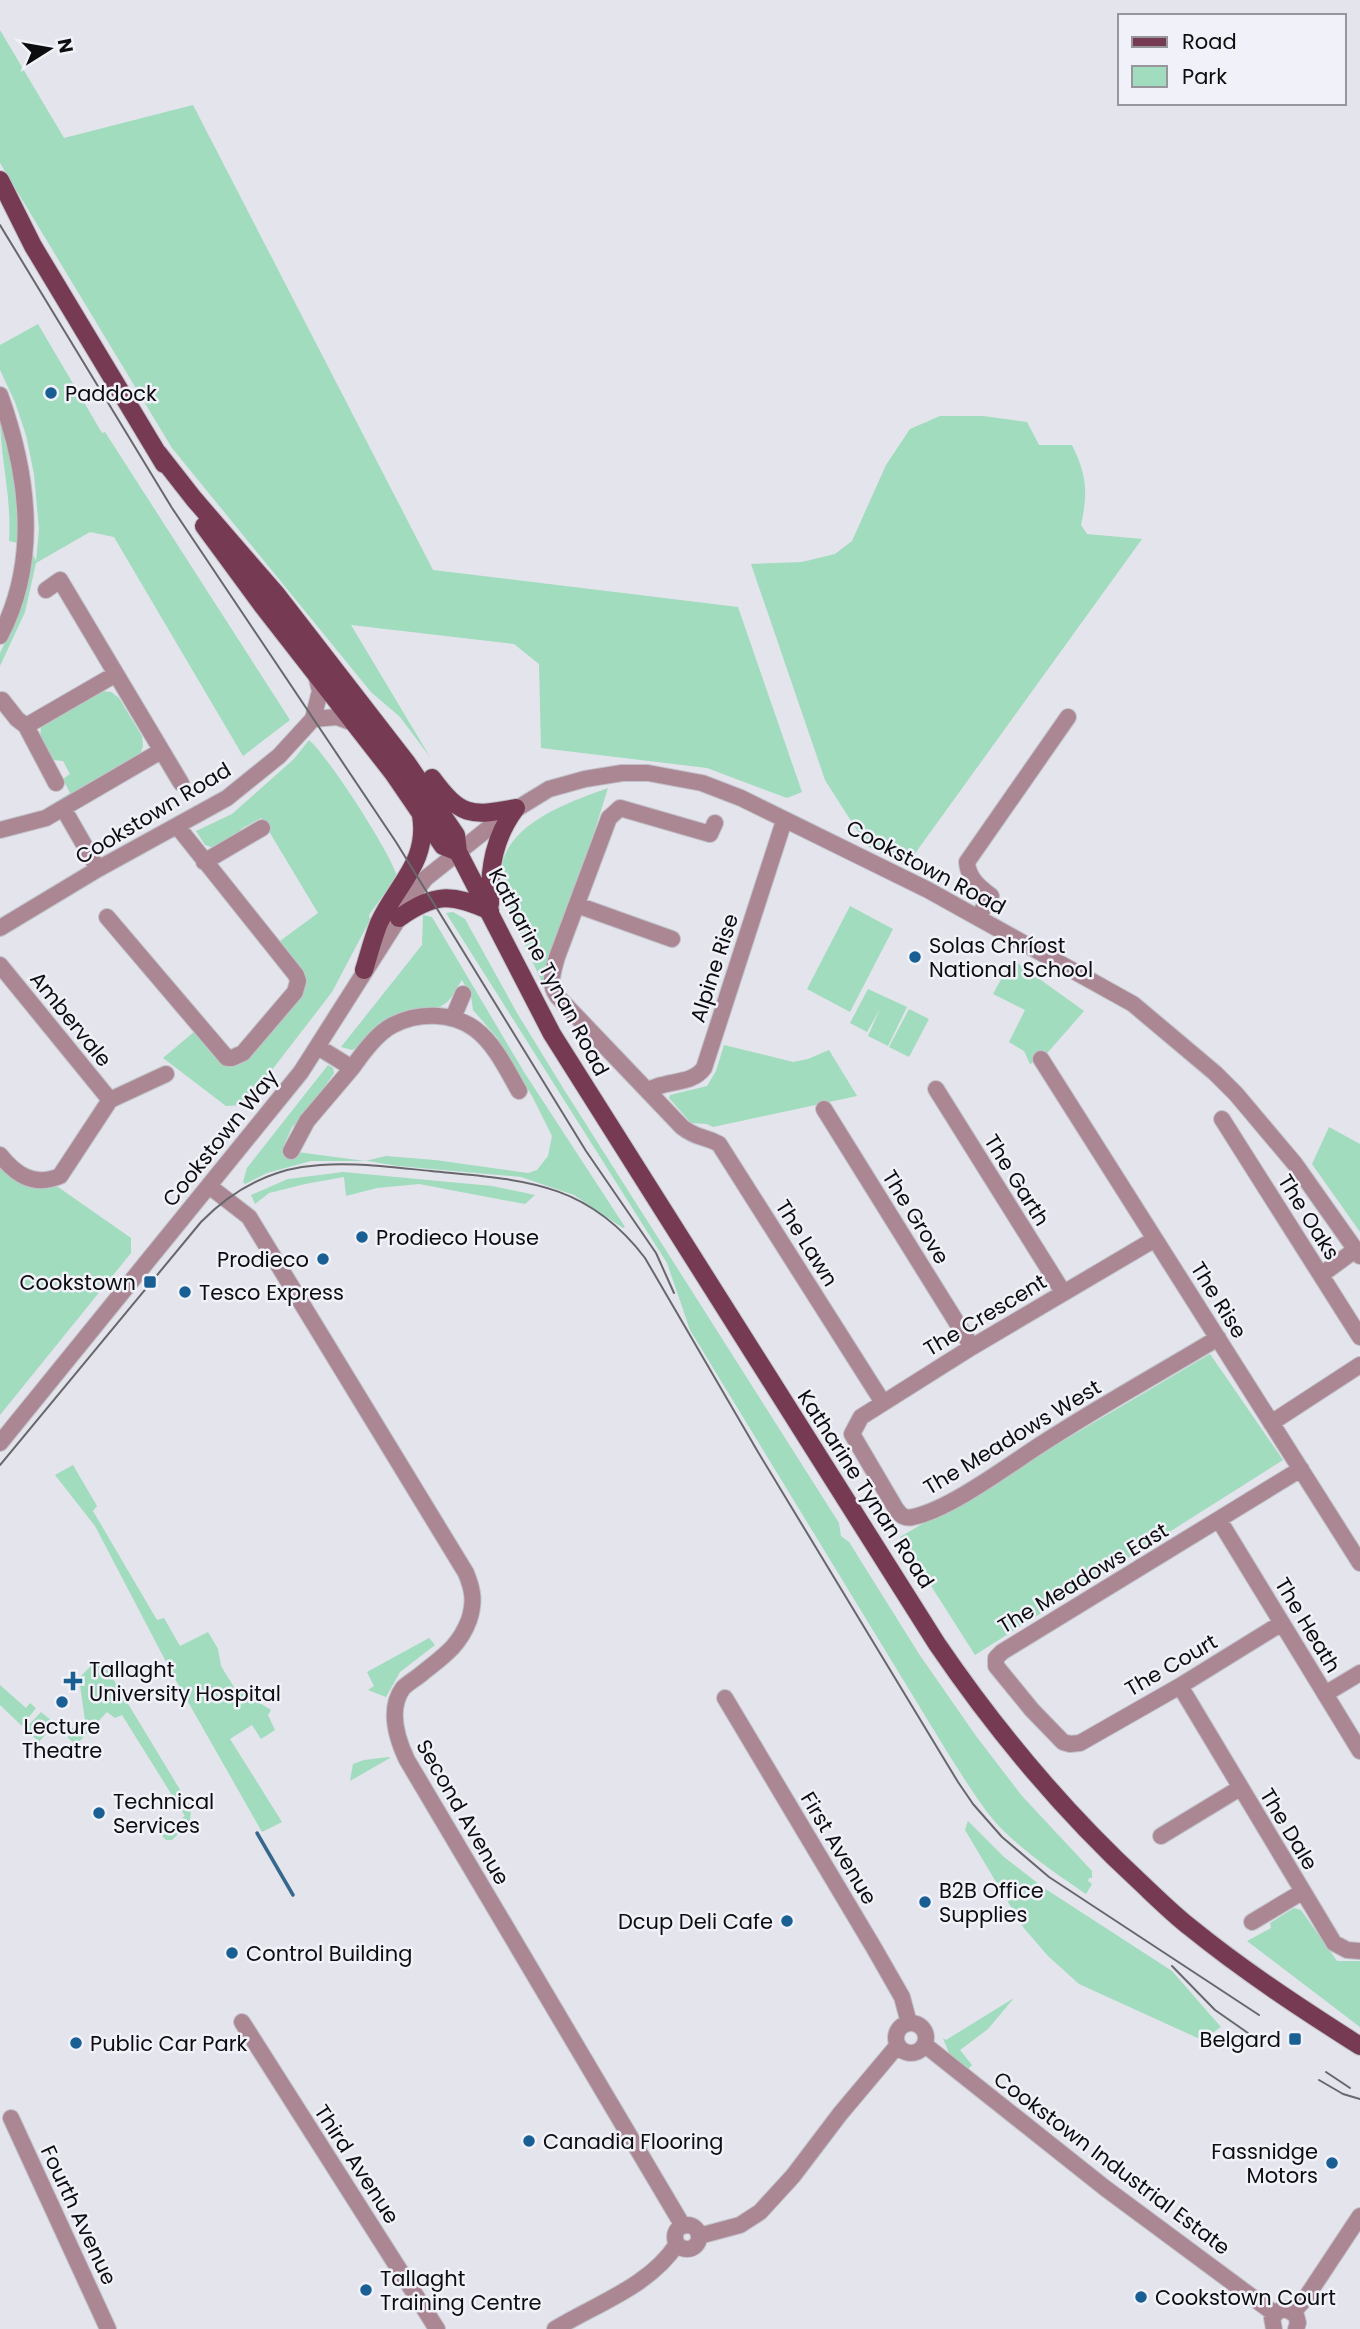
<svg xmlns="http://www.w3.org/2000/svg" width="1360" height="2329" font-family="Poppins,sans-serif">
  <rect width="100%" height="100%" fill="#e3e4ec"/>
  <path fill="#a0dcbd" d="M0 30 64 138 193 105 433 570 738 607 802 792 787 798 707 768 541 748 539 664 514 644 351 625 430 757 400 717 371 692 172 448 0 163Z
    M38 324 102 433 105 432 290 720 243 756 114 537 90 532 36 563 25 612 0 666V653L7 638 31 550 36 561 39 529 34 474 26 435 15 402 0 370V345Z
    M0 415C12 457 20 499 17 543L9 541C12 496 0 459 0 415Z
    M940 416H983L1027 422 1039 445H1072C1087 476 1088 492 1081 525L1087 534 1142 539 906 866 867 846 825 780 751 564 802 562 835 554 852 541 886 465 910 429Z
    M102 691 111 692 119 698 142 736 143 746 140 755 52 809 29 818 70 793 63 779 70 774 63 761 53 760 40 739 41 726Z
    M309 740C328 756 390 852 397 876L369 915 370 920 332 992 245 1105 226 1106 163 1058 195 1031 230 1065 243 1062 304 989 305 973 280 941 318 913 261 818 241 829 240 834 220 845 211 847 205 845 196 831 232 814 294 759Z
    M608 788 545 989C531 957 513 923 504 889 487 830 566 803 608 788Z
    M850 906 893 929 850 1012 807 989Z
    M453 912 465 919 517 1013 563 1088 839 1523 841 1536 849 1542 919 1654 976 1736 1022 1796 1092 1871V1878H1089L1088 1881 1092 1884 1086 1894C1055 1873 1022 1851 996 1823 978 1802 964 1778 949 1755L690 1330 667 1263 446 913Z
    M423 915 432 917 524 1072 625 1227 623 1228 574 1195 521 1177 398 1166 368 1161H311L267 1173 245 1184 243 1182 247 1168 328 1065 333 1068 334 1073 305 1116 292 1127 282 1150 365 1161 386 1156 435 1160 528 1173 537 1170 548 1156 552 1136 532 1096 498 1039 473 1010 471 996 462 980C451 996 451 1005 430 1010L352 1050 341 1047 422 945Z
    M1012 959 1084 1011 1043 1058 1030 1064 1024 1051 1009 1042 1025 1010 993 994Z
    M868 989 907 1007 888 1046 868 1036 880 1009 867 1032 850 1023Z
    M909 1009 929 1019 909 1057 889 1047Z
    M724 1045 793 1062 808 1059 829 1050 857 1096 713 1127 707 1124 691 1123 669 1098 670 1095 707 1086 716 1071Z
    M1329 1127 1360 1144V1232L1312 1164Z
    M0 1163 28 1186 58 1187 131 1238V1253L0 1415Z
    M343 1172 492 1186 535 1195 525 1204 419 1184 377 1188 346 1196 344 1177 305 1184 269 1193 255 1204 251 1195 288 1179Z
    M1210 1354 1283 1460 975 1655 900 1537Z
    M73 1465 97 1506 93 1511 157 1620 164 1618 180 1646 208 1632 218 1649 221 1666 234 1687 271 1710 268 1715 275 1730 261 1739 252 1725 230 1739 282 1822 262 1832 175 1679 95 1526 55 1475Z
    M429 1638 435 1645 400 1672 386 1697 368 1690 374 1686 367 1672Z
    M97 1660 104 1664 191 1808 190 1822 172 1840H166L162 1836 167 1830 173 1835 181 1827 176 1822 185 1816 122 1715 115 1718 107 1712 76 1745 68 1738 69 1730 85 1720 79 1678Z
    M0 1685 26 1708 30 1703 36 1708 22 1726 0 1705Z
    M41 1712 53 1722V1726L39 1742 25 1729Z
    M389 1757 390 1758 350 1781 353 1764 364 1760Z
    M968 1821 1004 1857 1044 1888 1172 1971 1221 2027 1202 2040 1079 1984 1048 1956 1023 1927 965 1830Z
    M1294 1908 1301 1910 1337 1961H1360V2027L1247 1941 1271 1928 1270 1923Z
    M1014 1998 988 2029 960 2050 972 2065 966 2071 951 2058 943 2038 946 2040Z"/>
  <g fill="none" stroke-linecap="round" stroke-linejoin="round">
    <path stroke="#36678c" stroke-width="3.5" d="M257 1833 293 1895"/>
    <g stroke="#c1c2c9" stroke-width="18">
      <path id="minor" d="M0 395C28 473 40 560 0 636
        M46 590 60 580 181 783
        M2 700 17 719 26 726 56 783
        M313 719 320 691 316 675
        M26 726 116 674
        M63 808 98 869
        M715 823 710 834 620 808 609 818 557 957C553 972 548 983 557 996L682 1127C699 1140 703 1135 719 1144L882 1401
        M0 830 46 818 161 751
        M204 862 262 828
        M577 905 672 939
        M107 917 227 1058H232L243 1053 295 992 298 981 296 975 177 826
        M978 917 991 896C979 887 968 878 967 862L1068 717
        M0 928 98 869 227 798 279 756 313 719 337 717 356 724
        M0 965 110 1100
        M453 1018 463 994
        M318 1047 352 1068C362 1054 377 1033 393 1025 418 1012 452 1012 475 1029 495 1044 507 1070 519 1091
        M1041 1059 1360 1563
        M936 1089 1063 1292
        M648 1091C665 1079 691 1086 704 1068L784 821
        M824 1109 972 1347
        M1222 1119 1360 1337
        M291 1151 307 1121 352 1068
        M0 1155C16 1175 34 1187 60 1176L110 1100 166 1074
        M209 1186 249 1217 466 1573C473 1590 475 1602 469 1620 459 1647 442 1657 420 1675 415 1679 408 1683 403 1688 387 1710 397 1739 407 1760L683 2226
        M1155 1239 972 1347 861 1417 852 1434 896 1509C901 1516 905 1519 913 1517 951 1509 1010 1464 1043 1443 1100 1406 1160 1373 1218 1338
        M1321 1275 1355 1250
        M1271 1423 1360 1365
        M0 1443 301 1072 399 918 410 898 426 878 500 819 549 789 585 779 622 773H648L702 783 741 798 928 890 1133 1004 1215 1073 1236 1094 1295 1164 1360 1256
        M1219 1520 1360 1751
        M1282 1623 1180 1686 1080 1743 1070 1744 1063 1742 1032 1710 996 1666V1658L1002 1652 1301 1469
        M1180 1686 1334 1943 1347 1950 1360 1951
        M1325 1694 1360 1673
        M725 1698 874 1948 902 1997 909 2023
        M1161 1836 1240 1788
        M1252 1922 1302 1892
        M242 2022 437 2329
        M896 2038a15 15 0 1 1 30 0a15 15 0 1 1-30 0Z
        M925 2045 1105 2188 1275 2314
        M11 2118 108 2329
        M675 2237a12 12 0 1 1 24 0a12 12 0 1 1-24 0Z
        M699 2236 740 2225 760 2212 793 2176 840 2114 898 2045
        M1293 2312 1305 2299 1360 2216
        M555 2329C596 2304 650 2286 677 2244
        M1274 2329 1272 2318 1278 2311 1286 2309 1296 2315 1298 2323 1296 2329"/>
    </g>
    <g stroke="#c1c2c9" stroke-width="20">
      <path id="major" d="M0 180 33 246 164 464
        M158 453 194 499 277 595 407 763 456 835 458 852 552 1034 937 1644C997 1732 1062 1810 1140 1882 1156 1897 1173 1914 1191 1928 1244 1971 1302 2009 1360 2046
        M204 526 262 605 393 773 443 846 458 852
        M432 778C460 816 470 817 516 808
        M490 904C489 868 494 837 516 808
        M399 918C435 893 451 893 490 911
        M364 970C369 954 373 938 379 923 397 884 429 862 421 815"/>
    </g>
    <use href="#minor" stroke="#ab8794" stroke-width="16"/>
    <use href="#major" stroke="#763a52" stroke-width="18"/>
    <path stroke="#67676c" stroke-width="2" d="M0 225 172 508 396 842 586 1151 656 1253 674 1293
      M0 1465 201 1222C272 1150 340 1162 431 1171 520 1180 586 1180 645 1258L758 1452 958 1782 973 1804 1002 1837 1049 1877 1259 2015
      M1172 1966 1215 2010 1248 2033
      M1326 2072 1350 2088
      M1319 2080 1343 2094 1360 2099"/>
  </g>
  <g fill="#195f93" stroke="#f1f1f9" stroke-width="2.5">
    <circle cx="51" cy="393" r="7"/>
    <circle cx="915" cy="957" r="7"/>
    <circle cx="362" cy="1237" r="7"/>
    <circle cx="323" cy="1259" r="7"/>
    <rect x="143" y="1275" width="14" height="14" rx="3.5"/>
    <circle cx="185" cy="1292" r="7"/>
    <path d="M69.5 1670.5h7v7h7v7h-7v7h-7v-7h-7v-7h7z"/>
    <circle cx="62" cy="1702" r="7"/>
    <circle cx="99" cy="1813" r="7"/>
    <circle cx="925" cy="1902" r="7"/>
    <circle cx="787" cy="1921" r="7"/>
    <circle cx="232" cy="1953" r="7"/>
    <rect x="1288" y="2032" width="14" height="14" rx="3.5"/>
    <circle cx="76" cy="2043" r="7"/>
    <circle cx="529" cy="2141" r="7"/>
    <circle cx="1332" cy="2163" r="7"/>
    <circle cx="366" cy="2290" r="7"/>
    <circle cx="1141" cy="2297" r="7"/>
  </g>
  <g text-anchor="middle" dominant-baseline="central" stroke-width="5" stroke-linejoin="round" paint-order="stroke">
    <g font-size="21" fill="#0d0d10" stroke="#f1f1f9" text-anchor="start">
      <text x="65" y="393">Paddock</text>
      <text x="929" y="945">Solas Chríost<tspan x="929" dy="24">National School</tspan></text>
      <text x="376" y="1237">Prodieco House</text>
      <text x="309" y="1259" text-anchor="end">Prodieco</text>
      <text x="136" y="1282" text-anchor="end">Cookstown</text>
      <text x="199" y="1292">Tesco Express</text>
      <text x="89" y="1669">Tallaght<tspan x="89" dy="24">University Hospital</tspan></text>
      <text x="62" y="1726" text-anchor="middle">Lecture<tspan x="62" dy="24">Theatre</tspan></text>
      <text x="113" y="1801">Technical<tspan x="113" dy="24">Services</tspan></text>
      <text x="939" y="1890">B2B Office<tspan x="939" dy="24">Supplies</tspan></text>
      <text x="773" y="1921" text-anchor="end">Dcup Deli Cafe</text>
      <text x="246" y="1953">Control Building</text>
      <text x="1281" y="2039" text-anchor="end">Belgard</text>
      <text x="90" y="2043">Public Car Park</text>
      <text x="543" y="2141">Canadia Flooring</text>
      <text x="1318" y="2151" text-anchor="end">Fassnidge<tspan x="1318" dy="24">Motors</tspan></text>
      <text x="380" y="2278">Tallaght<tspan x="380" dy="24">Training Centre</tspan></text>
      <text x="1155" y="2297">Cookstown Court</text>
    </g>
    <g font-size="21" fill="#0d0d10" stroke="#f1f1f9">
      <text transform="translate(153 813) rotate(-31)">Cookstown Road</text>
      <text transform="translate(926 867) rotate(28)">Cookstown Road</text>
      <text transform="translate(714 968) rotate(-72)">Alpine Rise</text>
      <text transform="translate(549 972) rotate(62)">Katharine Tynan Road</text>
      <text transform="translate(71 1019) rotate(51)">Ambervale</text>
      <text transform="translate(220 1138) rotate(-51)">Cookstown Way</text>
      <text transform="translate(1017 1180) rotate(58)">The Garth</text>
      <text transform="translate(916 1217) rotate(58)">The Grove</text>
      <text transform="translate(1309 1217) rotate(58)">The Oaks</text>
      <text transform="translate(807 1243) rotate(58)">The Lawn</text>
      <text transform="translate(1219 1300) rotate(58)">The Rise</text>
      <text transform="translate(985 1315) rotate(-31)">The Crescent</text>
      <text transform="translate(1012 1437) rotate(-31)">The Meadows West</text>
      <text transform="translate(866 1489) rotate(57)">Katharine Tynan Road</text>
      <text transform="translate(1083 1578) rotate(-31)">The Meadows East</text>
      <text transform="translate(1308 1625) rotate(59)">The Heath</text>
      <text transform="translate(1171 1665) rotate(-30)">The Court</text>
      <text transform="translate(463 1812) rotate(60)">Second Avenue</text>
      <text transform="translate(1289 1829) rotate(59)">The Dale</text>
      <text transform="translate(839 1848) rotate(59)">First Avenue</text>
      <text transform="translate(1112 2163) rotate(37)">Cookstown Industrial Estate</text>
      <text transform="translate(357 2164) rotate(57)">Third Avenue</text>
      <text transform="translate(79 2215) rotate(65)">Fourth Avenue</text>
    </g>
  </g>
  <rect x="1118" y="14" width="228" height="91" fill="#f1f1f9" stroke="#96969c" stroke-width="2"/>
  <rect x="1132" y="37" width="35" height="10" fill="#763a52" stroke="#96969c" stroke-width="2"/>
  <text x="1182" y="49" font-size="21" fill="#0d0d10">Road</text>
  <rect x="1132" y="66" width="35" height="21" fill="#a0dcbd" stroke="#96969c" stroke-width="2"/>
  <text x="1182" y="84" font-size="21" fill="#0d0d10">Park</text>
  <g transform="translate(49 49) rotate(79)" stroke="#f1f1f9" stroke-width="5" paint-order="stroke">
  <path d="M0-5L12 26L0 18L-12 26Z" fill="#0d0d10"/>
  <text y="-10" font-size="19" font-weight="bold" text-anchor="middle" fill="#0d0d10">N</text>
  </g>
</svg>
